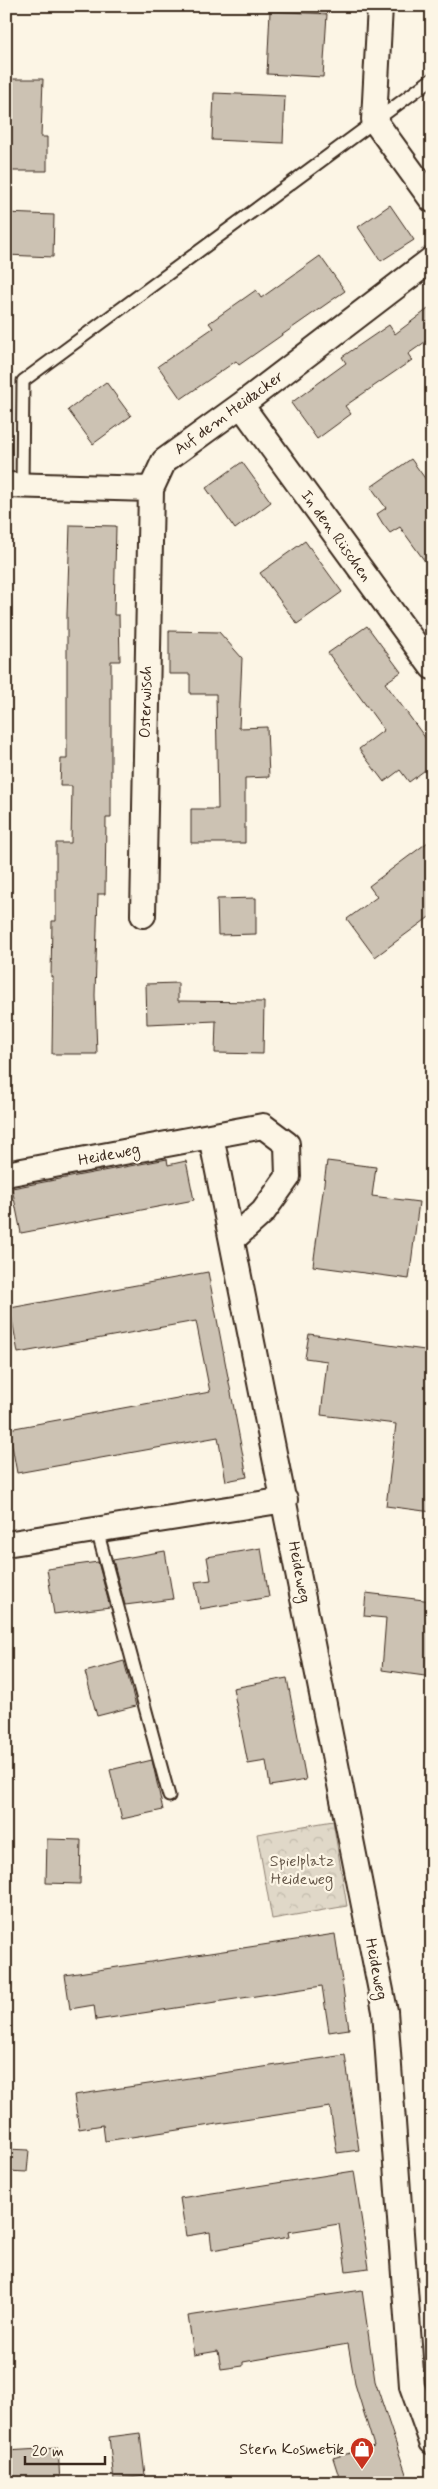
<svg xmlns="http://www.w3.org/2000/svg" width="438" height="2489" font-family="Mynerve,sans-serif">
  <defs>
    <pattern id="park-crowns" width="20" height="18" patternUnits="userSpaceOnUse" patternTransform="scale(1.25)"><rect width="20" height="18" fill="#e0d8c8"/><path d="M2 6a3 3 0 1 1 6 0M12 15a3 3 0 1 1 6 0" fill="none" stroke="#c1baab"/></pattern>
  </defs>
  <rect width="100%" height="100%" fill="#fcf5e5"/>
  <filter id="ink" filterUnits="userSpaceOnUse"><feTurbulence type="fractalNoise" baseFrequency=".02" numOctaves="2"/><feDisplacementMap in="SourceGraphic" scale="10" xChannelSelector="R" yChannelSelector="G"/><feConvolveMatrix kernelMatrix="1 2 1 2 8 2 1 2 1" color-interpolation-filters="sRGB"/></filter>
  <g filter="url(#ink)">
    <path fill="url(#park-crowns)" stroke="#8e8173" d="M333 1821 347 1906 272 1919 257 1834Z"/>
    <path fill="#ccc2b3" stroke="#3b2a1e" d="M270 11 327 14 323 77 267 74Z
      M6 79H43L41 137H47V171H6Z
      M214 93 285 96 283 143 212 140Z
      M390 205 414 240 381 261 358 227Z
      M6 213 54 215 53 257 6 255Z
      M320 256 345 291 239 365 236 361 181 399 158 366 213 328 209 323 256 290 261 298Z
      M432 306V337L408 354 412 360 345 406 351 414 317 439 291 403 346 363 342 357 389 325 395 334Z
      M106 382 131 416 93 444 68 410Z
      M411 459 432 488V571L400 527 390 533 383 524 377 514 386 508 371 487Z
      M242 462 271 502 235 529 206 488Z
      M70 525 116 526 114 615H119L120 661H111V818H106L105 894H98L95 995 97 1054H52L53 977H51L52 921H56V843H71L72 786H60L61 759H67V615Z
      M305 541 342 592 297 624 260 573Z
      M367 626 401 672 385 683 432 747V765L409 782 400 770 384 782 359 749 384 730 328 653Z
      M169 631 219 632 242 658 239 728 267 727 269 777 245 778V843H191V809H218L216 694H190V674H169Z
      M432 839V915L375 957 347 919 377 897 369 886Z
      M256 898V934L218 935 217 899Z
      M178 983V1001L264 1002 263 1054 215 1053 216 1021 147 1024 146 984Z
      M167 1159 168 1165 186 1161 194 1200 21 1233 12 1188Z
      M327 1161 376 1167 372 1196 419 1202 409 1279 313 1266Z
      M208 1272 247 1477 226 1481 218 1437 17 1473 9 1429 210 1392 196 1321 18 1353 10 1308Z
      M309 1334 432 1351V1512L386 1506 396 1424 321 1415 327 1361 305 1358Z
      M261 1548 269 1597 200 1609 195 1582 211 1580 207 1557Z
      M165 1551 173 1599 125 1605 113 1560Z
      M98 1562 110 1607 54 1614 47 1569Z
      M366 1593 432 1601V1677L382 1670 386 1618 364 1616Z
      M124 1661 136 1706 97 1716 85 1672Z
      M287 1678 306 1780 270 1786 266 1761 248 1764 233 1688Z
      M152 1760 163 1810 122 1819 110 1770Z
      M47 1839 81 1840 80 1884 46 1883Z
      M335 1934 349 2029 329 2032 322 1986 96 2020 94 2005 70 2009 65 1975Z
      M345 2055 359 2150 337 2153 330 2107 105 2141 103 2125 79 2129 74 2095Z
      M6 2149 29 2150 27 2172 6 2171Z
      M354 2171 369 2268 346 2271 339 2224 288 2232 289 2237 212 2250 210 2232 186 2236 180 2198Z
      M362 2290 375 2381 409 2483H341L333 2458 374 2446 355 2384 348 2344 243 2362V2366L221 2369 218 2351 194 2355 188 2316Z
      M140 2433 145 2476 114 2480 109 2437Z
      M58 2448 60 2483H6V2451Z"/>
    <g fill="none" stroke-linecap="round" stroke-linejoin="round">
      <g stroke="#3b2a1e" stroke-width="15">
        <path id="lane" d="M22 486 23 381 432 79
          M97 1530 169 1796"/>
      </g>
      <g stroke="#3b2a1e" stroke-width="28">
        <path id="street" d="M380 6 374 120 432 200
          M241 405 432 667
          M6 485 151 489 164 461 241 405 432 259
          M143 915 151 489
          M211 1136 385 2011 412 2386 432 2442
          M6 1174 263 1126 287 1144 288 1177 263 1212 232 1240
          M6 1544 285 1500"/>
      </g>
      <use href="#lane" stroke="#fcf5e5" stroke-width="11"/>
      <use href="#street" stroke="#fcf5e5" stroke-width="24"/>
    </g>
  </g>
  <defs>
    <g id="shop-pin" transform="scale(1.25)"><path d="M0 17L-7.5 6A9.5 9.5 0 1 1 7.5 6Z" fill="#c8321e" stroke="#fcf5e5"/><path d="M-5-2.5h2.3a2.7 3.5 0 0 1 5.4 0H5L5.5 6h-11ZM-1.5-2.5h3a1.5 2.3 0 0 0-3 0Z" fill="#fff"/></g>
  </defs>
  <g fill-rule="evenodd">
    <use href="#shop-pin" x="362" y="2449"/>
  </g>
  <g text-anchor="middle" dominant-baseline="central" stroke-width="4.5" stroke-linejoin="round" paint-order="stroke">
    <g font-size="16" fill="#3b2a1e" stroke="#fcf5e5">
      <text transform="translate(229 413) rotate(-36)">Auf dem Heidacker</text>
      <text transform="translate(336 536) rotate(54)">In den Rüschen</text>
      <text transform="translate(146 702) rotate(-89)">Osterwisch</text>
      <text transform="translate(109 1155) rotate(-11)">Heideweg</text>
      <text transform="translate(299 1572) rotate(79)">Heideweg</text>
      <text transform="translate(376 1969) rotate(79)">Heideweg</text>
    </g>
    <g font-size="16" fill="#645648" stroke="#fcf5e5">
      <text x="302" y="1861">Spielplatz<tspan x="302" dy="18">Heideweg</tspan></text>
    </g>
    <g font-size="16" fill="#3b2a1e" stroke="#fcf5e5" text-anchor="end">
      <text x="344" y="2449">Stern Kosmetik</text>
    </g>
  </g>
  <rect width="438" height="2489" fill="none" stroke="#fcf5e5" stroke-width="25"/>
  <rect x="12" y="12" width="413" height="2464" fill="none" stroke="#3b2a1e" stroke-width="2" filter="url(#ink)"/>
  <path d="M25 2456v8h80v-8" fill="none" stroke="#3b2a1e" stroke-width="2.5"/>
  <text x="32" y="2456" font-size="15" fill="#3b2a1e" stroke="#fcf5e5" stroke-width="4" paint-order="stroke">20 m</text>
</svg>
